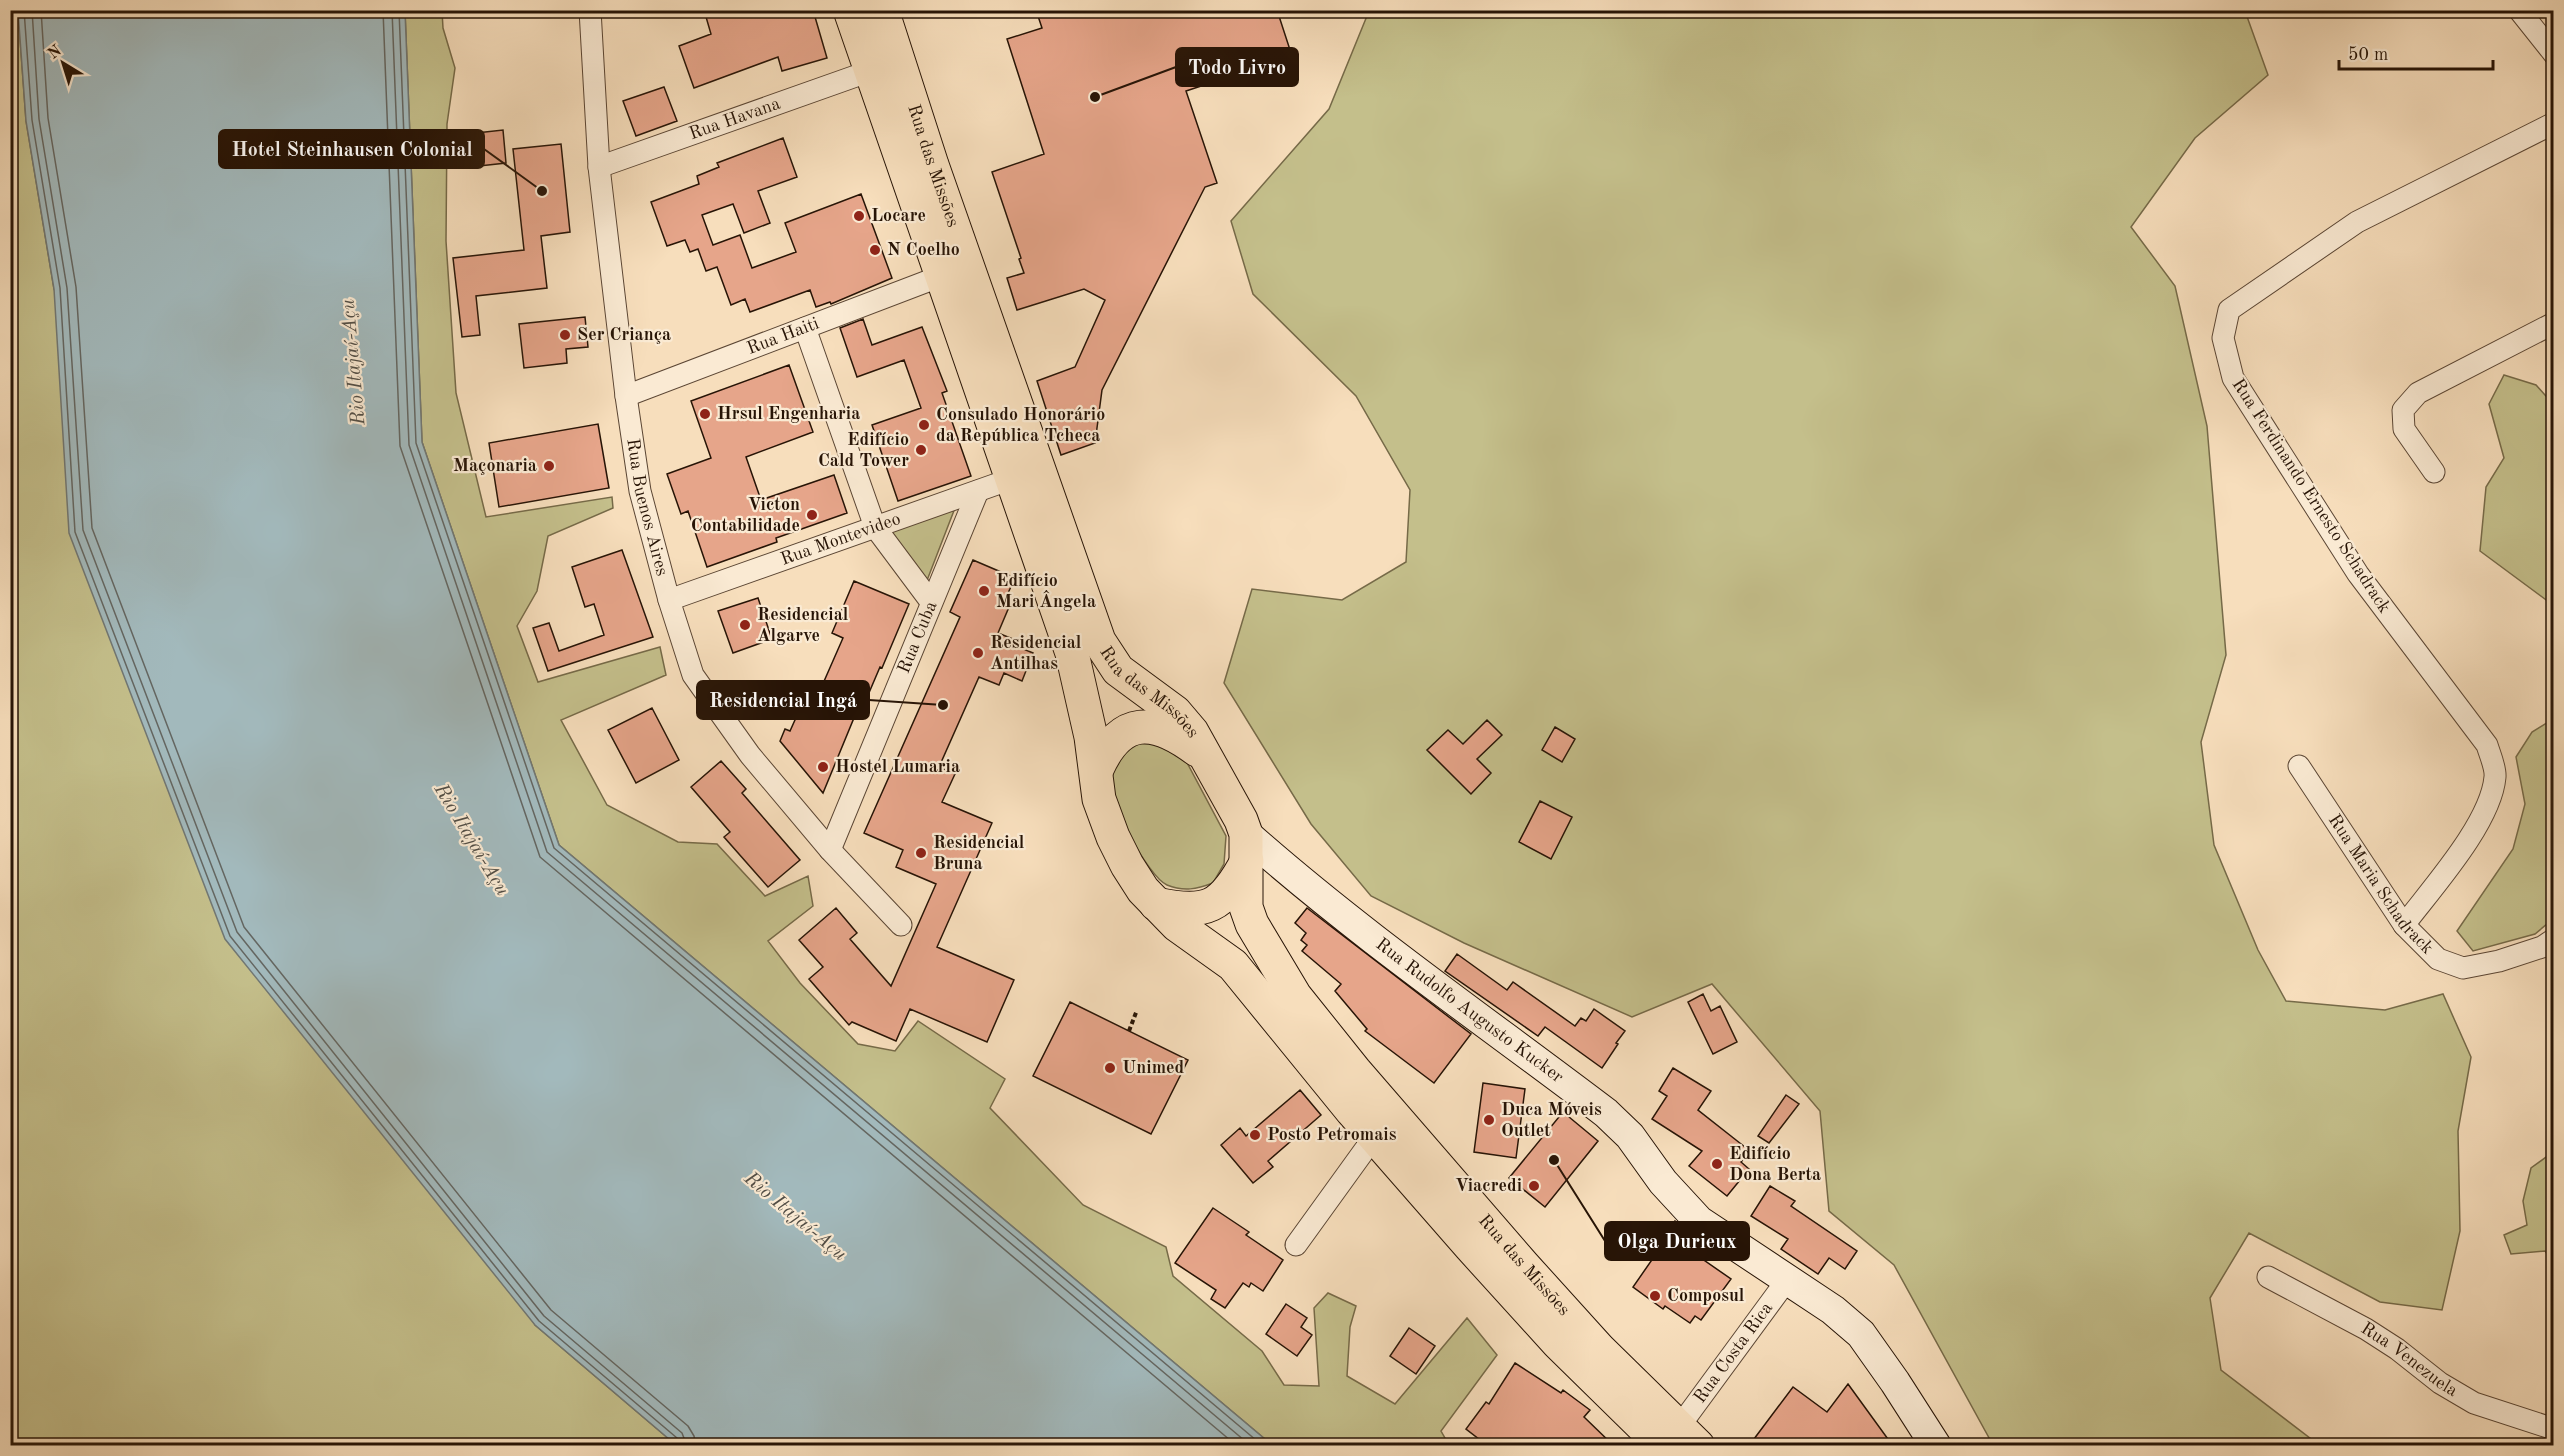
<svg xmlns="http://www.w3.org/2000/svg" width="2564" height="1456" font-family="'Old Standard TT',serif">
  <rect width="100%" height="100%" fill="#f7debc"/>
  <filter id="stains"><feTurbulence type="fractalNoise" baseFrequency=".00333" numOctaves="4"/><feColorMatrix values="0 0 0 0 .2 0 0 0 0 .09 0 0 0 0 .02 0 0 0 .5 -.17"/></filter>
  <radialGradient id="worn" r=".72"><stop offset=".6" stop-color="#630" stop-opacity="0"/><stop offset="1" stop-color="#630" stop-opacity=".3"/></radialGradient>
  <path fill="#c4bf8b" stroke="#766a48" stroke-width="1.5" d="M10 11H18L26 121 54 289 535 1325 676 1445H11Z
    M405 11H442L443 28 455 68 447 124 446 241 456 393 486 517 612 497 613 508 548 536 537 591 517 626 538 682 660 647 666 675 561 720 607 805 678 842 717 844 765 896 808 876 813 906 768 941 800 983 858 1044 895 1051 918 1021 1005 1079 990 1108 1083 1205 1166 1247 1173 1276 1262 1351 1284 1385 1319 1386 1314 1308 1328 1293 1356 1306 1350 1327 1347 1376 1395 1404 1467 1318 1497 1355 1441 1431 1449 1445H1272L559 845 422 442Z
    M1369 11H2245L2268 75 2195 138 2131 227 2175 286 2207 426 2226 655 2201 742 2214 845 2258 950 2286 1001 2385 1010 2443 994 2471 1057 2458 1131 2460 1231 2442 1310 2380 1302 2249 1233 2210 1298 2221 1370 2319 1445H1993L1894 1265 1829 1211 1820 1111 1712 984 1632 1017 1464 943 1371 896 1311 824 1224 683 1252 589 1342 600 1406 562 1410 490 1356 396 1253 294 1231 221 1329 109Z
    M2504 375 2536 385 2553 404V605L2480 551 2486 487 2504 458 2489 404Z
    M955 508 926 583 888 528Z
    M2553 719V919L2535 934 2473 951 2457 931 2513 849 2525 804 2516 757 2532 732Z
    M1143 741 1165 744 1184 757 1226 836 1224 864 1213 883C1197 889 1184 892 1167 885 1148 877 1105 796 1111 776 1113 766 1122 755 1127 747Z
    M2553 1152V1261L2545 1251 2511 1254 2504 1235 2527 1225 2523 1201 2531 1168Z"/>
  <path fill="#a2b9bc" stroke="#717773" stroke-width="1.5" d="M18 11H405L422 442 559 845 1272 1445H676L535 1325 225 939 69 533 54 289 26 121Z"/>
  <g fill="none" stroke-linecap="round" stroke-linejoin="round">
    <path stroke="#646661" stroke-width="1.5" d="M24 10 32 120 60 288 75 532 230 936 539 1321 677 1438 679 1446
      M32 10 39 119 67 288 83 530 237 932 544 1316 682 1433 687 1446
      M41 10 48 118 76 287 92 528 244 927 551 1310 688 1426 694 1436 696 1446
      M383 10 400 446 540 857 1237 1446
      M392 10 409 445 547 852 1251 1446
      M399 10 416 443 554 848 1263 1446"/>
  </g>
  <path fill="#e6a58a" stroke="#271406" stroke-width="1.5" d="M704 10H813L827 58 782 71 778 57 694 88 679 46 711 34Z
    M1036 10H1072L1075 17 1094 10H1277L1292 56 1186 91 1217 183 1205 187 1102 390 1095 443 1061 455 1037 381 1075 367 1105 300 1084 289 1017 310 1007 278 1024 273 1019 259 1021 258 992 172 1044 154 1007 39 1042 28Z
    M664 87 677 121 636 136 623 101Z
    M503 130 506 163 461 168 458 135Z
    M783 138 797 177 758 191 770 223 744 233 733 204 702 215 713 245 740 235 752 268 796 252 785 223 861 194 892 278 831 304 830 302 816 307 810 290 750 312 745 299 731 305 717 267 706 271 698 249 690 252 685 240 667 246 651 202 699 184 697 176 719 167 717 163Z
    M561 144 570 232 541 236 547 288 476 296 480 335 462 337 453 258 524 250 513 149Z
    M585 317 588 347 566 349 567 363 524 368 519 324Z
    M863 319 872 345 922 327 947 391 942 393 971 476 898 501 872 425 921 408 904 360 857 377 840 328Z
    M789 365 813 432 746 457 761 500 834 475 847 513 776 538 777 542 707 567 688 511 681 514 667 474 711 458 691 401Z
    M598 424 609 488 499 507 489 443Z
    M622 550 653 637 548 671 533 628 549 623 559 651 604 635 594 604 585 607 572 567Z
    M973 560 1015 578 1003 604 1009 607 998 633 1018 641 1016 646 1033 653 1022 681 1004 673 999 685 979 677 939 767 955 774 942 802 992 823 937 947 1014 980 987 1042 910 1009 896 1041 852 1022 849 1025 809 979 823 967 799 940 836 908 857 933 850 939 891 986 936 884 896 867 903 850 864 833 960 617 950 612Z
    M854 581 909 604 882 668 880 667 865 702 861 701 823 793 780 741 785 729 790 731 804 700 814 704 843 638 832 633Z
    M758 598 772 639 733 653 718 611Z
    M652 708 679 760 636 783 608 730Z
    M1487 720 1502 735 1477 759 1491 773 1471 794 1427 750 1448 730 1463 744Z
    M1555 727 1575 739 1562 762 1542 750Z
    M721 761 746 789 742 793 800 860 768 887 724 837 730 832 691 787Z
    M1540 801 1572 817 1551 859 1519 842Z
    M1307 908 1471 1034 1434 1083 1365 1031 1367 1029 1335 991 1341 984 1302 951 1307 945 1301 940 1306 933 1295 923Z
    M1457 954 1507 990 1513 982 1575 1026 1581 1018 1586 1021 1594 1009 1625 1031 1616 1043 1618 1044 1602 1068 1545 1027 1538 1036 1445 971Z
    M1703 994 1711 1011 1720 1006 1737 1042 1713 1054 1688 1002Z
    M1070 1002 1188 1060 1151 1134 1033 1076Z
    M1673 1068 1711 1091 1698 1110 1750 1151 1741 1162 1749 1169 1727 1196 1689 1166 1702 1151 1652 1119 1667 1096 1659 1091Z
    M1483 1083 1525 1089 1516 1158 1474 1152Z
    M1300 1090 1321 1115 1268 1161 1273 1167 1253 1183 1221 1145 1240 1128 1246 1136Z
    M1786 1095 1799 1104 1769 1143 1758 1136Z
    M1563 1112 1598 1141 1545 1207 1509 1178Z
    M1770 1186 1795 1201 1791 1206 1857 1251 1845 1269 1829 1258 1818 1274 1781 1249 1788 1239 1751 1216Z
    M1213 1208 1249 1232 1246 1235 1283 1260 1263 1291 1251 1283 1249 1287 1243 1283 1225 1308 1211 1299 1216 1290 1175 1263Z
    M1675 1221 1689 1235 1708 1248 1701 1258 1731 1279 1701 1320 1695 1316 1690 1323 1665 1306 1663 1309 1633 1287 1656 1254 1653 1252Z
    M1286 1304 1307 1318 1301 1327 1312 1335 1297 1356 1266 1334Z
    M1409 1328 1435 1346 1416 1374 1390 1356Z
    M1515 1363 1561 1393 1563 1390 1590 1410 1584 1417 1614 1446H1488L1466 1429 1486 1402 1489 1404Z
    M1848 1384 1893 1446H1762L1754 1439 1793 1387 1827 1412Z"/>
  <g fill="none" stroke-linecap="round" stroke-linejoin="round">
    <g stroke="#5b4634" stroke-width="23">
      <g id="street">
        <path id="s1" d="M590 10 599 167 626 396 640 491 669 600 693 675 750 755 830 850 901 925"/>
        <path d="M2519 10 2554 54"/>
        <path id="s2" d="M599 167 870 71"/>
        <path d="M805 328 875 527 931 602"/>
        <path id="s3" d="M626 396 941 276"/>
        <path d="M2434 472 2404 429 2403 410 2418 393 2554 323"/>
        <path id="s4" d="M669 600 1011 479"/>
        <path id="s5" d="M2299 766 2404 925 2438 959 2463 968 2499 961 2542 947 2554 939"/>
        <path id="s6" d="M830 850 978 491"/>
        <path d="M2404 925C2432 888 2491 823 2495 777 2496 768 2490 755 2487 745L2358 574 2233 378 2223 338 2229 310 2357 222 2554 123"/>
        <path d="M1296 1245 1374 1137"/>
        <path id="s7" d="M2268 1277 2366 1329 2397 1349 2440 1383 2474 1403 2554 1429"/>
        <path id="s8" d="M1679 1427 1787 1280"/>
      </g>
    </g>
    <g stroke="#271406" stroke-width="32">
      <g id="secondary">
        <path id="s9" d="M1246 834C1360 935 1485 1021 1606 1113L1630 1136 1663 1182 1699 1221 1833 1310 1861 1334 1895 1382 1936 1446"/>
      </g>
    </g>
    <g stroke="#271406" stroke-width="35">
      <g id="primary">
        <path d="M850 10 1072 653 1091 737 1099 799 1113 837 1127 865 1143 890 1177 925 1233 965 1352 1111 1470 1246 1558 1343 1663 1446"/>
        <path id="s10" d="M882 10 932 165 1099 641 1118 670 1175 712 1192 732 1241 820 1246 834V907L1252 924 1295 996 1355 1071 1523 1265 1599 1349 1698 1446"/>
        <path d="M1097 769C1121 715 1154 718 1197 750"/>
        <path d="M1156 904C1207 915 1222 908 1247 861"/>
      </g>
    </g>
    <path stroke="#271406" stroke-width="4" stroke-dasharray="4.5 3" stroke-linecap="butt" d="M1129 1031 1137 1010"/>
    <use href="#street" stroke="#faead3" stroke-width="21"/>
    <use href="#secondary" stroke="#faead3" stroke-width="30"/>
    <use href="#primary" stroke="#f7debc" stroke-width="33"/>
  </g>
  <g fill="#8f2418" stroke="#faead3" stroke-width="2">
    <circle cx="859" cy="216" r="6"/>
    <circle cx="875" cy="250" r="6"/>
    <circle cx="565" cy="335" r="6"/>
    <circle cx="705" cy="414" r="6"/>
    <circle cx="924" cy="425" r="6"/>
    <circle cx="921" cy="450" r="6"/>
    <circle cx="549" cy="466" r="6"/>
    <circle cx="812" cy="515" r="6"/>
    <circle cx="984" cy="591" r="6"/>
    <circle cx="745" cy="625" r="6"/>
    <circle cx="978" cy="653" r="6"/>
    <circle cx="823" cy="767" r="6"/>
    <circle cx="921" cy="853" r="6"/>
    <circle cx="1110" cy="1068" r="6"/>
    <circle cx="1489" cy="1120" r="6"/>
    <circle cx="1255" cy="1135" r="6"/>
    <circle cx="1717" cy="1164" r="6"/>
    <circle cx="1534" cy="1186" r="6"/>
    <circle cx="1655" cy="1296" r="6"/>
  </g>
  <g text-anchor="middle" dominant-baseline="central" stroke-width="4.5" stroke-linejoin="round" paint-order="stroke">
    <g font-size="18" fill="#271406" stroke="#faead3">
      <text stroke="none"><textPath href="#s2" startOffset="144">Rua Havana</textPath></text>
      <text stroke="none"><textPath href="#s10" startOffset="164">Rua das Missões</textPath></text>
      <text stroke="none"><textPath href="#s3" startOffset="168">Rua Haiti</textPath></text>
      <text transform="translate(2311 496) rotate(57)">Rua Ferdinando Ernesto Schadrack</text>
      <text stroke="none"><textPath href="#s1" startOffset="501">Rua Buenos Aires</textPath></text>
      <text stroke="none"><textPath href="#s4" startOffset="182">Rua Montevideo</textPath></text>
      <text stroke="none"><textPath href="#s6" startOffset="230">Rua Cuba</textPath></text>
      <text stroke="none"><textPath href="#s10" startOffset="740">Rua das Missões</textPath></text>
      <text stroke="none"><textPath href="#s5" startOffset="144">Rua Maria Schadrack</textPath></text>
      <text stroke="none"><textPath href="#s9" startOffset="285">Rua Rudolfo Augusto Kucker</textPath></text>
      <text stroke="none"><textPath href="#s10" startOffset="1443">Rua das Missões</textPath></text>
      <text stroke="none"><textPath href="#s8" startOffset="92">Rua Costa Rica</textPath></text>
      <text stroke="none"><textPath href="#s7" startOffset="164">Rua Venezuela</textPath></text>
    </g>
    <g font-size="18" font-weight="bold" fill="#271406" stroke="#faead3" text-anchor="start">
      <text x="871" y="216">Locare</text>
      <text x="887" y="250">N Coelho</text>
      <text x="577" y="335">Ser Criança</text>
      <text x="717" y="414">Hrsul Engenharia</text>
      <text x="936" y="415">Consulado Honorário<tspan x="936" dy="21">da República Tcheca</tspan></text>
      <text x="909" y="440" text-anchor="end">Edifício<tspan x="909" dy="21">Cald Tower</tspan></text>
      <text x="537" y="466" text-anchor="end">Maçonaria</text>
      <text x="800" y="505" text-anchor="end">Victon<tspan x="800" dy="21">Contabilidade</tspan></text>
      <text x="996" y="581">Edifício<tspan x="996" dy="21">Mari Ângela</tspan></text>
      <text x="757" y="615">Residencial<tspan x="757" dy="21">Algarve</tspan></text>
      <text x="990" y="643">Residencial<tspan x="990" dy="21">Antilhas</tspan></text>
      <text x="835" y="767">Hostel Lumaria</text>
      <text x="933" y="843">Residencial<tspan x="933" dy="21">Bruna</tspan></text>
      <text x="1122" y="1068">Unimed</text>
      <text x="1501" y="1110">Duca Móveis<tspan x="1501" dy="21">Outlet</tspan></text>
      <text x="1267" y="1135">Posto Petromais</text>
      <text x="1729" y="1154">Edifício<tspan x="1729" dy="21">Dona Berta</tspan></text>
      <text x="1522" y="1186" text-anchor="end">Viacredi</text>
      <text x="1667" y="1296">Composul</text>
    </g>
    <g font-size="20" font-style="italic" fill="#524e46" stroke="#faead3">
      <text transform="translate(354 362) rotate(-95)">Rio Itajaí-Açu</text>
      <text transform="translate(471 840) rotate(59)">Rio Itajaí-Açu</text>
      <text transform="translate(795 1217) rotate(40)">Rio Itajaí-Açu</text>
    </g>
  </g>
  <path fill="none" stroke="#271406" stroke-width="2" d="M1095 97L1176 67M542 191L484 149M943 705L869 700M1554 1160L1605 1241"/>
  <g fill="#271406" stroke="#faead3" stroke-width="2">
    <circle cx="1095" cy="97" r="6"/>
    <circle cx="542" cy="191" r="6"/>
    <circle cx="943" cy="705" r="6"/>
    <circle cx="1554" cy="1160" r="6"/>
  </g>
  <g fill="#271406" stroke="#271406" stroke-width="2">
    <rect x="1176" y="48" width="122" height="38" rx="6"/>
    <rect x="219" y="130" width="265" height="38" rx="6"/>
    <rect x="697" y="681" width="172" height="38" rx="6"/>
    <rect x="1605" y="1222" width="144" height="38" rx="6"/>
  </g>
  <g font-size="20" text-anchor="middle" font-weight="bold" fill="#fff">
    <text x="1237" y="74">Todo Livro</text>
    <text x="352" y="156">Hotel Steinhausen Colonial</text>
    <text x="783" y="707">Residencial Ingá</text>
    <text x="1677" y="1248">Olga Durieux</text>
  </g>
  <rect width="2564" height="1456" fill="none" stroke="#f7debc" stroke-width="36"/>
  <rect x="12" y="12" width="2540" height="1432" fill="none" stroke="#271406" stroke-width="3"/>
  <rect x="18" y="18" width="2528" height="1420" fill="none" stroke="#271406" stroke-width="1.5"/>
  <g transform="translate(63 63) rotate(322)" stroke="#faead3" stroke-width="4.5" paint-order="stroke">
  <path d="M0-4.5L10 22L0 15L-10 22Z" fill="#271406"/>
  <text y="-9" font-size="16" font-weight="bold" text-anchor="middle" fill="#271406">N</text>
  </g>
  <path d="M2339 60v9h154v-9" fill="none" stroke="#271406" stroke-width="3"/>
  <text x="2348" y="60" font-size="18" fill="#271406" stroke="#faead3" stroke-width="4.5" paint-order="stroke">50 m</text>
  <rect width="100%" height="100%" filter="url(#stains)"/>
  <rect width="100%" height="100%" fill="url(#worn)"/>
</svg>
